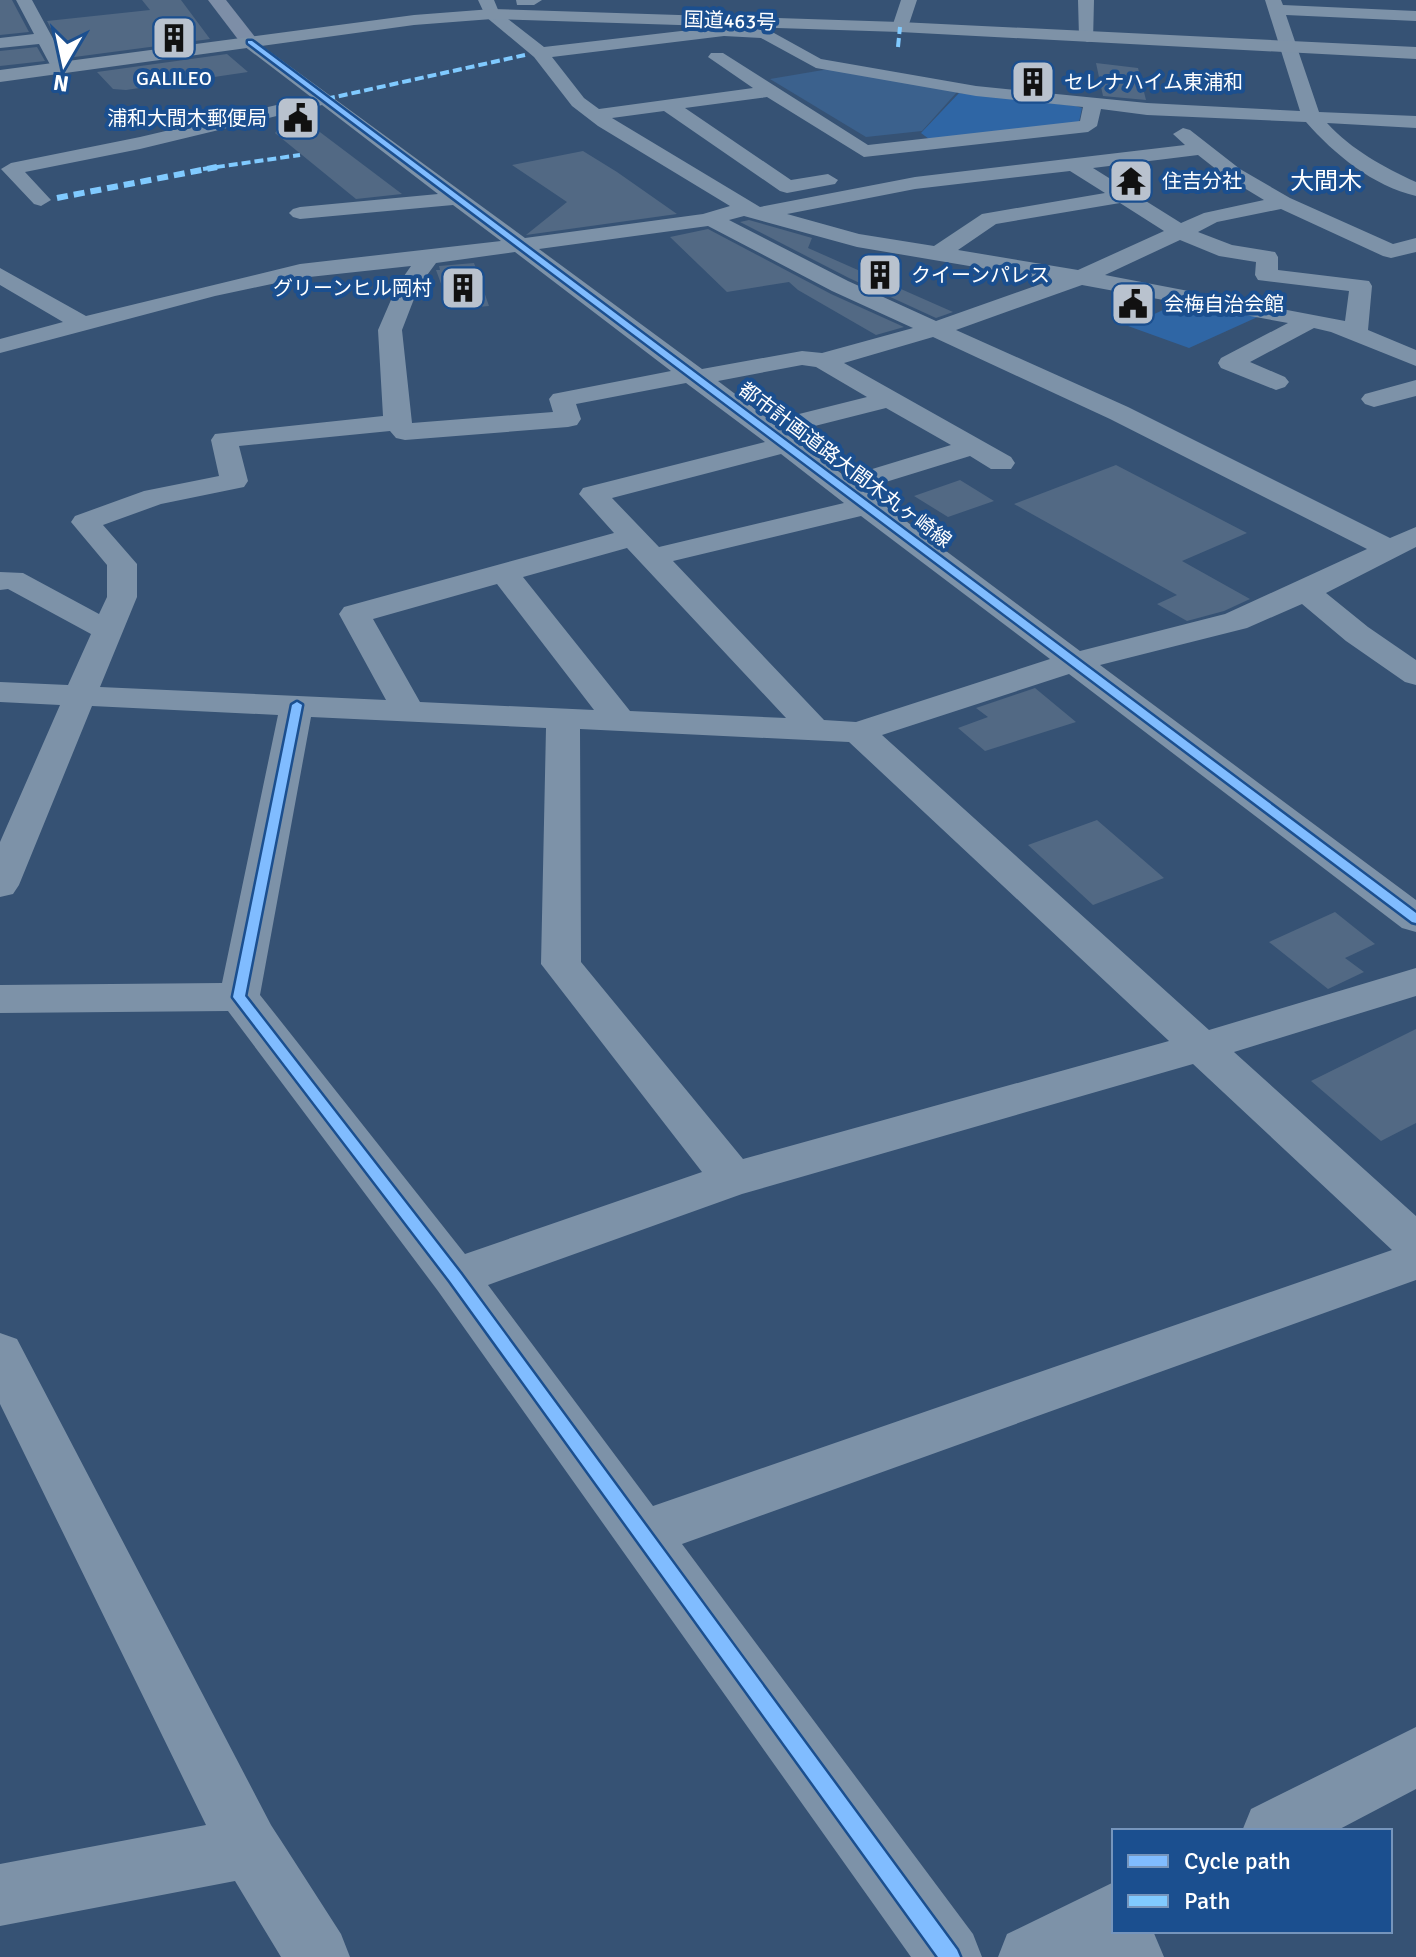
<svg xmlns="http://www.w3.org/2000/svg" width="1416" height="1957" font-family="Signika,'Noto Sans JP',sans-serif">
  <rect width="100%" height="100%" fill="#365274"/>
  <path fill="#2f66a5" d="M959 93 1076 106 1082 108 1079 122 929 139 921 133Z
    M1185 300 1262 315 1189 348 1128 326Z"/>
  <path fill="#3b618d" d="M829 69 957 92 922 131 866 137 770 79Z"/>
  <path fill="#526984" d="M0 0H12L29 32 0 35Z
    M142 0H181L210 39 67 58 47 21 150 10Z
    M37 47 45 61 0 66V51Z
    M227 54 248 72 126 90 113 89 97 72Z
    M1096 63 1138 68 1146 100 1103 96Z
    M296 114 402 194 356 199 275 133 288 116Z
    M583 151 617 172 677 214 526 235 567 202 512 165Z
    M749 220 812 238 808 248 953 312 936 318 849 278 740 222Z
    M708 229 831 294 904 327 876 335 798 290 789 282 727 292 670 237Z
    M474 263 489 306 456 309 447 300 436 270H440L439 266Z
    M1116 465 1247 533 1182 561 1250 599 1224 611 1187 621 1157 604 1177 595 1014 504Z
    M960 480 994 501 948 517 914 496Z
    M1035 688 1076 722 985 751 958 728 988 717 976 708Z
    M1097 820 1164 878 1093 905 1028 845Z
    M1335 912 1375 944 1345 958 1364 972 1328 989 1269 942Z
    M1416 1029V1123L1381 1141 1311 1081Z"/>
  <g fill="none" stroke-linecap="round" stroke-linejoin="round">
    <path fill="#7d92a8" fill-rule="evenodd" d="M16 0H32L69 68 66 72H54L39 44 0 48V38L34 34Z
      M478 0H494L499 12 544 47 724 26 765 28 821 59 976 86 1147 103 1300 111 1265 0H1281L1283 5 1416 11V21L1286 15 1319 112 1416 116V128L1327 123C1352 150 1383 167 1416 182V196C1373 186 1334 154 1306 122L1147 115 1101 109 1097 126 1088 132 864 157 767 97 685 108 791 180 828 174 838 180 835 184 787 193 780 191 664 111 612 118 760 207 915 177 1185 145 1173 134 1183 128 1190 130 1240 169 1290 198 1393 244 1416 238V252L1391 258 1383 256 1281 209 1217 222 1198 232 1232 245 1275 252 1278 257V270L1369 281 1372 286 1368 330 1416 350V366L1331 332 1314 328 1250 362 1285 377 1289 382 1285 387 1276 390 1221 368 1218 363 1221 358 1288 323 1082 285 956 330 1128 407 1390 538 1416 527V547L1326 593 1368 627 1416 660V685L1405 682 1346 641 1302 604 1247 628 1100 665 1416 900V932L1402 928 1069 674 882 735 1209 1030 1416 968V996L1234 1052 1416 1216V1280L682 1544 973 1934 982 1957H911L438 1291 228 1011 0 1013V985L222 983 278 715 92 706 19 885 13 894 0 897V842L60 705 0 702V682L68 685 91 634 8 589 0 590V572L23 573 99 614 107 597V565L71 522 75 516 144 491 219 476 211 440 215 434 383 416 378 330 397 286 411 266 300 278 215 296 0 353V339L63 322 0 285V268L86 316 300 264 501 241 453 205 300 219 293 217 289 213 293 209 300 207 438 194 322 105 140 149 25 172 51 200 41 206 34 204 1 169 11 163 140 137 311 97 244 46 242 42 244 38 250 37 525 238 703 214 730 206 598 126 572 106 534 57 486 17ZM724 36 761 38 816 68 976 96 1083 107 1080 121 868 145 723 53H711L708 57 753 88 599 109 584 98 552 57ZM1198 155 1226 177 1264 200 1204 213 1181 223 1093 168ZM1070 171 1105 193 982 214 934 246 859 234 787 214 915 189ZM1120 203 1164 231 1078 270 958 250 996 224ZM744 216 857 247 1052 280 936 321 848 281 729 220ZM708 226 832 291 913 328 822 353 802 351 702 369 539 249ZM1180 240 1219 256 1256 262 1255 275 1258 280 1349 291 1345 321 1105 275ZM515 252 671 371 553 394 549 399 553 412 412 423 402 330 419 286 436 263ZM933 337 1110 419 1367 549 1225 614 1080 651 863 489 970 456 991 469H1011L1015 463 1011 457 844 363ZM802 365 816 367 867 397 771 421 718 381ZM686 383 765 442 583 488 579 494 614 533 344 607 339 614 386 700 100 687 137 597V564L103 525 161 504 244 487 248 481 239 446 390 431 396 438 405 440 568 427 577 425 581 419 576 404ZM886 408 951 445 846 477 787 433ZM781 454 844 503 659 547 612 498ZM861 516 1050 659 856 722 824 720 673 561ZM627 548 786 718 630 711 523 577ZM497 584 594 710 420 702 373 619ZM311 717 546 728 541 964 702 1172 465 1254 260 995ZM580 729 849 742 1169 1041 743 1159 581 962ZM1193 1064 1392 1250 653 1506 488 1285 742 1194Z
      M516 0H542L534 5H517Z
      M901 0H917L908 27 900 32 892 27Z
      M1078 0H1094L1093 41 1087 42 1079 37Z
      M1416 380V396L1374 407 1365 404 1361 399 1365 394Z
      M0 1333 17 1339 271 1825 341 1934 350 1957H281L235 1881 0 1926V1864L206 1825 0 1404Z
      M1416 1727V1789L1336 1831H1242L1251 1809Z
      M1114 1882V1931H1153L1164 1957H998L1007 1934Z"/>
    <path fill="#7d8ea7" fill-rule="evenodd" d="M208 0H226L259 42 257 46H243Z"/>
    <path fill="#7e92a7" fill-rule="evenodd" d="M492 9 900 22 1416 47V59L900 32 492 19 414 25 0 82V70L414 15Z"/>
    <path stroke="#80caff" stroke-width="4" stroke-dasharray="9 4" stroke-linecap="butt" d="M898 47 900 27
      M326 99 525 55
      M203 169 300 155"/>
    <path stroke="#80caff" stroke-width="6" stroke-dasharray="11 6" stroke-linecap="butt" d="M57 198 217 167"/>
    <g stroke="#1b4f8f" stroke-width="5">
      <path id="cycleway" d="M248 41H252L1416 913V923L1412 922 248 43Z
        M297 702 302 705 245 996 460 1273 957 1950 960 1957H938L450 1281 233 997 292 705Z"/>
    </g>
    <use href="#cycleway" fill="#80bcff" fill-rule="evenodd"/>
  </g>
  <defs>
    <g id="building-square" transform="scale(2.3)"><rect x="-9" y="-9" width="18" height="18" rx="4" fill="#b9c2ce" stroke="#1b4f8f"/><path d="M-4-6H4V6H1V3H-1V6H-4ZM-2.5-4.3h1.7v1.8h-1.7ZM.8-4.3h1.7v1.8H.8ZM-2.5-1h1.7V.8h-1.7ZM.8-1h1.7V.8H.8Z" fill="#111"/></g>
    <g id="civic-square" transform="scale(2.3)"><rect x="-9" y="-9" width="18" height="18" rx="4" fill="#b9c2ce" stroke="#1b4f8f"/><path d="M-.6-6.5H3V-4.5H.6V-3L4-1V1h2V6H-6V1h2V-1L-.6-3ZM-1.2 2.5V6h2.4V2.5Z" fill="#111"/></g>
    <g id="temple-square" transform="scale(2.3)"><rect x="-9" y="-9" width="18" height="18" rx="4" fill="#b9c2ce" stroke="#1b4f8f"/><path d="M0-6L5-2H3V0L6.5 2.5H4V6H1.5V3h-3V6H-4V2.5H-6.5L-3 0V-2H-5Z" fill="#111"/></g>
  </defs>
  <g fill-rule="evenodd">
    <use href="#building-square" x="174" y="38"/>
    <use href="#building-square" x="1033" y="82"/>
    <use href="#civic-square" x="298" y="118"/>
    <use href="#temple-square" x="1131" y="181"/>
    <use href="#building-square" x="880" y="275"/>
    <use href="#building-square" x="463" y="288"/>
    <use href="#civic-square" x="1133" y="304"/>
  </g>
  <g text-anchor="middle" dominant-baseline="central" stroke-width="8" stroke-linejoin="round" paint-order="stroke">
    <g font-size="20" fill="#fff" stroke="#1b4f8f">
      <text transform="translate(730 21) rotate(2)">国道463号</text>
      <text transform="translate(845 465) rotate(37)">都市計画道路大間木丸ヶ崎線</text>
    </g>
    <g font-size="20" fill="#fff" stroke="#1b4f8f" text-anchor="start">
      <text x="174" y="78" text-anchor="middle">GALILEO</text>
      <text x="1064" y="82">セレナハイム東浦和</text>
      <text x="267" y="118" text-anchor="end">浦和大間木郵便局</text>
      <text x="1162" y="181">住吉分社</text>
      <text x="911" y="275">クイーンパレス</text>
      <text x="432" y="288" text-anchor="end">グリーンヒル岡村</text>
      <text x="1164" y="304">会梅自治会館</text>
    </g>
    <g font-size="24" fill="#fff" stroke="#1b4f8f">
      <text x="1326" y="181">大間木</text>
    </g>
  </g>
  <rect x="1112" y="1829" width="280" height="104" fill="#1b4f8f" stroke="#7695bc" stroke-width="2"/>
  <rect x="1128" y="1855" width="40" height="12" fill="#80bcff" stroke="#7695bc" stroke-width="2"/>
  <text x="1184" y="1869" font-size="24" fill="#ffffff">Cycle path</text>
  <rect x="1128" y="1895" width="40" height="12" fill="#80caff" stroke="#7695bc" stroke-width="2"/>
  <text x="1184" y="1909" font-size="24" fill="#ffffff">Path</text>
  <g transform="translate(64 64) rotate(189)" stroke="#1b4f8f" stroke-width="6" paint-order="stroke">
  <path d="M0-6L14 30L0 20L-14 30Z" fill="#ffffff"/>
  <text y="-12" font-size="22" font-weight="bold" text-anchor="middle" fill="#ffffff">N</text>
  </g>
</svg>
